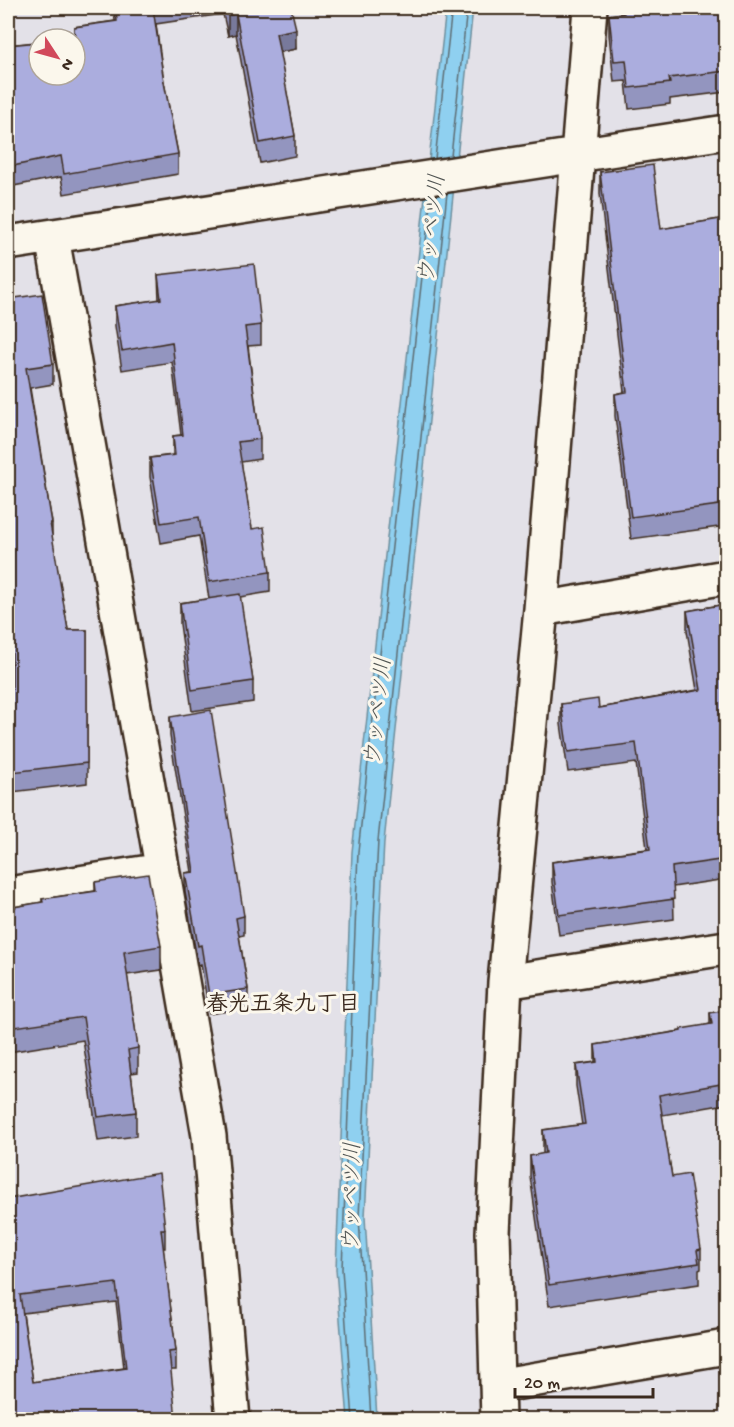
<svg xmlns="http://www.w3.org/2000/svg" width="734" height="1427" font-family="'Gochi Hand','Klee One',sans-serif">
  <rect width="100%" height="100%" fill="#e3e1e8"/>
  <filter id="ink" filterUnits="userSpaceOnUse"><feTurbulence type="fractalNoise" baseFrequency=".0167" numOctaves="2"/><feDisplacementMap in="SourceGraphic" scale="12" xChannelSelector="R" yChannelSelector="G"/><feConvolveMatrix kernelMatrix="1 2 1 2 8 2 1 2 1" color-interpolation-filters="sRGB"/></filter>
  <g filter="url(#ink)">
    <path fill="#8fd0f0" stroke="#6d8e9c" stroke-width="1.5" d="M446 8H473L384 842 365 1217 377 1419 348 1420 336 1269 352 852Z"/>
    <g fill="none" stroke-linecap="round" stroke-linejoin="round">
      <path stroke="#5d6c72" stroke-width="1.5" d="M451 156 467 8
        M435 159 452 8
        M353 1420 342 1269 358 852 431 196
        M371 1420 359 1217 378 841 447 193"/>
      <g stroke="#3b2a1e" stroke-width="38">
        <path id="minor" d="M52 237 209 1136 233 1420
          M8 243 726 132
          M541 609 726 577
          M8 894 162 870
          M505 982 726 948
          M497 1386 726 1347
          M498 1420 493 1233 505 982 541 609 590 8"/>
      </g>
      <use href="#minor" stroke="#fbf7ec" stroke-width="33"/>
    </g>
    <path fill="#9395bf" stroke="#3b2a1e" stroke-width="1.5" fill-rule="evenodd" d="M114 8H291L296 49 279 52 295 136V156L260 163 236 34 228 36 223 14 156 24 164 82 178 154V174L64 194 61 177 8 187V45L74 38V27L115 21Z
      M623 8H726V92L670 99V104L629 109 626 81 614 82 609 35V15L623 13Z
      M600 172 661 229 726 218V526L631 539 615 416V394L624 392 600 194Z
      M158 275 261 325V345L248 346 260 439V459L241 462 252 529 270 572V592L240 597 253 681V702L192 711 180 624V603L209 599 199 536 161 543 150 477V458L173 455V436L181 435 172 362 122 370 115 326V306L159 300Z
      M8 299 53 364V384L30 388 52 523V538L68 630H87V783L12 792V622L8 594Z
      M726 604V879L673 887 674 919 559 935 552 882V862L647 849 636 763 568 772 561 724V704L599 708 697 690 687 631V611Z
      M170 717 244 916V935L239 936 248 989V1008L209 1014 201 964 198 965 185 892V873L192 872 170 736Z
      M95 882 161 946V970L127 975 138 1048V1072L131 1073 136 1112V1136L98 1141 83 1040 8 1052V908L42 902V899L95 891Z
      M726 1010V1104L662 1115 672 1177 701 1249V1269L699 1270V1284L549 1306 530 1176V1156L543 1154V1130L582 1125 576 1086V1065L595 1062V1045L681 1031 710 1024V1013Z
      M8 1199 165 1229V1248H163L176 1351V1370H171L8 1419ZM116 1302 124 1368 33 1382 23 1313Z"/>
    <path fill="#78799b" stroke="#3b2a1e" stroke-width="1.5" d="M236 14V34L228 36V15Z
      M296 29V49L276 53V33Z"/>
    <path fill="#abadde" stroke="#3b2a1e" stroke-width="1.5" fill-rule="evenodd" d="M116 8H153L164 82 178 154 64 174 61 156 8 167V45L39 42V75H75V39H64L75 38 74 27 117 21Z
      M226 8H291L296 29 276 33 295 136 260 143 236 14 228 15Z
      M624 8H726V71L669 78 670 83 629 88 626 60 614 61 609 15 624 13Z
      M653 165 661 229 726 218V504L631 517 615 394 627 392 600 172Z
      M254 264 261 325 245 327 260 439 238 442 252 529 264 527 270 572 209 582 199 517 161 523 150 458 175 455 173 436 183 435 172 342 122 351 115 306 161 299 158 275Z
      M42 294 53 364 26 368 52 523H50L68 630H87V763L12 772V602L8 574V299Z
      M240 594 253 681 192 690 180 603Z
      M726 604V859L672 867 674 899 559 915 552 862 650 849 636 743 568 752 561 704 598 699 599 708 701 690 687 611Z
      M211 710 244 916 236 918 248 989 209 995 201 945 198 946 185 873 194 872 170 717Z
      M148 874 161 946 124 952 138 1048 128 1050 136 1112 98 1117 83 1017 8 1028V908L43 902 42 899 96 891 95 882Z
      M726 1010V1083L659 1095 672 1177 689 1174 701 1249 697 1250 699 1263 549 1285 530 1156 546 1153 543 1130 585 1124 576 1065 597 1062 595 1045 681 1031V1029L712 1024 710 1013Z
      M159 1173 165 1229H161L176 1351 169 1352 176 1419H8V1199ZM116 1283 126 1368 33 1382 20 1295Z
      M726 1416V1419H705Z"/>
  </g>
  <g text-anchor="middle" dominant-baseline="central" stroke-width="6" stroke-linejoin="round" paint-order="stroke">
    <g font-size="22" font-style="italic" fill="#505452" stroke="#fbf7ec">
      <text transform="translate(434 229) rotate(-84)">ウッペツ川</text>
      <text transform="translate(380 712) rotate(-84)">ウッペツ川</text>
      <text transform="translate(354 1197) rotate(-89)">ウッペツ川</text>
    </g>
    <g font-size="22" font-weight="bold" fill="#3b2a1e" stroke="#fbf7ec">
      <text x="283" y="1006">春光五条九丁目</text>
    </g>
  </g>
  <rect width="734" height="1427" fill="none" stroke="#fbf7ec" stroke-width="30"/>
  <rect x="15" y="15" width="704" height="1397" fill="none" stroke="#3b2a1e" stroke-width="2" filter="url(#ink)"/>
  <g transform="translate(57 57) rotate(126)"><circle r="28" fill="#fbf7ec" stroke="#aea59a" stroke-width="1.5"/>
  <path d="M0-4.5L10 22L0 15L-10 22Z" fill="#d1495b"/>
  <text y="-9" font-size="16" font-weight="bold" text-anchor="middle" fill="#3b2a1e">N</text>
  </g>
  <path d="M515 1388v9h138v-9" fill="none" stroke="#3b2a1e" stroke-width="3"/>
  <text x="524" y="1388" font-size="18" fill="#3b2a1e" stroke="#fbf7ec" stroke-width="4.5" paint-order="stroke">20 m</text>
</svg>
